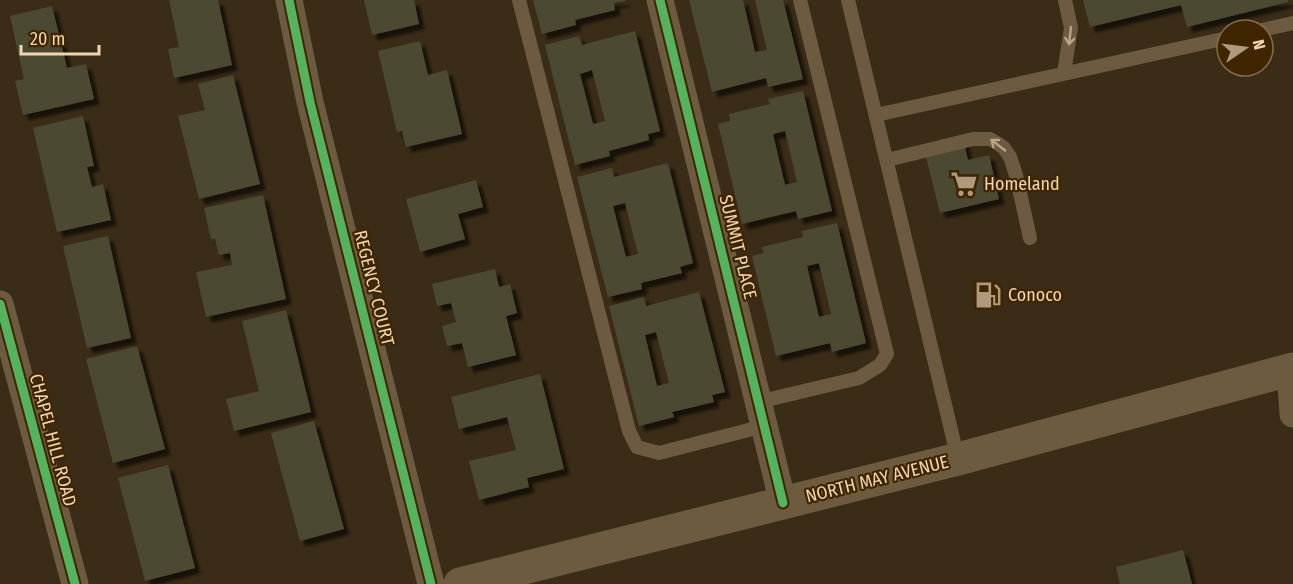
<svg xmlns="http://www.w3.org/2000/svg" width="1293" height="584" font-family="'Fira Sans Condensed',sans-serif">
  <defs>
    <filter id="shadow"><feDropShadow dx="5.5" dy="5.5" stdDeviation="1.5" flood-color="#0009"/></filter>
  </defs>
  <rect width="100%" height="100%" fill="#3a2c17"/>
  <path fill="#4c4a32" fill-rule="evenodd" filter="url(#shadow)" d="M169 0H218L232 65 174 78 168 49 179 47Z
    M364 0H414L419 24 372 35Z
    M533 0H625V1L614 3 615 10 575 20 576 25 542 34Z
    M689 0H743L755 52 767 50 755 0H783L803 79 768 87 766 78 712 92Z
    M1083 0H1288V2L1187 27 1181 5 1090 27Z
    M52 6 67 68 86 64 94 99 23 115 15 81 24 79 10 16Z
    M635 31 660 131 648 134 649 140 609 151 610 156 575 165 545 45 579 36 582 45ZM592 70 605 121 593 124 580 74Z
    M420 41 428 75 447 70 462 134 406 147 402 131 397 132 378 51Z
    M233 75 260 184 199 199 178 116 205 110 198 84Z
    M803 91 832 211 798 219 796 211 742 224 718 124 730 121 729 114 770 104 768 99ZM785 131 797 182 785 185 773 134Z
    M83 116 94 166 87 167 92 187 103 184 111 220 57 232 33 128Z
    M962 135 968 160 989 155 999 199 940 213 923 145Z
    M668 163 693 263 680 267 682 273 641 283 642 289 608 297 577 177 612 168 614 177ZM625 203 638 254 626 257 613 206Z
    M476 180 483 207 458 214 465 239 420 252 406 199Z
    M263 195 286 299 206 317 196 272 232 265 230 253 219 255 215 239H211L204 208Z
    M837 223 866 343 832 352 830 343 776 356 752 256 764 253 762 247 803 237 802 231ZM819 263 831 314 819 317 807 266Z
    M108 236 131 338 87 348 63 246Z
    M495 269 499 287 510 284 517 313 506 316 516 355 468 367 462 343 447 346 442 326 456 322 451 303 437 306 432 284Z
    M699 292 725 392 712 395 714 402 672 412 674 417 639 426 609 306 644 297 646 306ZM656 332 669 383 657 386 645 335Z
    M286 310 311 412 234 431 226 399 259 391 242 321Z
    M137 346 165 449 113 463 86 359Z
    M540 374 564 469 527 478 529 487 479 500 469 461 516 450 507 417 459 429 451 397Z
    M314 421 344 529 300 541 271 433Z
    M168 465 195 568 145 581 118 478Z
    M1183 550 1192 584H1120L1116 567Z"/>
  <g fill="none" stroke-linecap="round" stroke-linejoin="round">
    <path stroke="#6c5b41" stroke-width="14" d="M519 0 629 431 637 447 659 453 764 426
      M848 0 958 459
      M1262 30 1293 23
      M1064 73 1071 28 1065 0
      M876 115 1227 38
      M887 160 973 139H990L997 143 1004 148 1010 157 1016 175 1030 238
      M758 402 859 378 880 365 887 354 800 0"/>
    <path stroke="#6c5b41" stroke-width="27" d="M289 0 310 102 431 584
      M660 0 783 503
      M0 304 75 584
      M1290 370 1293 414"/>
    <path stroke="#6c5b3e" stroke-width="33" d="M460 584 958 459 1293 369"/>
    <g stroke="#3f2600" stroke-width="13">
      <path id="cycleway" d="M289 0 310 102 431 584
        M660 0 783 503
        M0 304 75 584"/>
    </g>
    <use href="#cycleway" stroke="#56b35d" stroke-width="9"/>
  </g>
  <defs><path id="oneway-shaft" d="M-6 0H5M1.5-3L5.5 0L1.5 3" fill="none" stroke-width="1.6" stroke-linecap="round" stroke-linejoin="round" transform="scale(1.5)"/></defs>
  <g stroke="#bba486">
    <use href="#oneway-shaft" transform="translate(1070 36) rotate(96)"/>
    <use href="#oneway-shaft" transform="translate(998 145) rotate(-142)"/>
  </g>
  <defs>
    <g id="supermarket-bare" transform="scale(2.07)"><path d="M-6-5.5h2.5l.6 2H6L4.5 2H-2.5L-4.4-4H-6ZM-1.5 3.2a1.3 1.3 0 1 0 .1 0ZM3 3.2a1.3 1.3 0 1 0 .1 0Z" fill="#b09a7d" stroke="#3f2600" stroke-width="2.5" paint-order="stroke"/></g>
    <g id="fuel-bare" transform="scale(2.07)"><path d="M-5.5-6h7V0h2V4h1.3V-2.5L3-4.5l.8-.8L6-3V5H2.5V1h-1V6h-7ZM-4.2-4.7v3.2H.2V-4.7Z" fill="#b09a7d" stroke="#3f2600" stroke-width="2.5" paint-order="stroke"/></g>
  </defs>
  <g fill-rule="evenodd">
    <use href="#supermarket-bare" x="964" y="184"/>
    <use href="#fuel-bare" x="988" y="295"/>
  </g>
  <g text-anchor="middle" dominant-baseline="central" stroke-width="4.5" stroke-linejoin="round" paint-order="stroke">
    <g font-size="18" fill="#f0d5b4" stroke="#3f2600" text-anchor="start">
      <text x="984" y="184">Homeland</text>
      <text x="1008" y="295">Conoco</text>
    </g>
    <g font-size="18" fill="#f0d5b4" stroke="#3f2600">
      <text transform="translate(738 247) rotate(76)">SUMMIT PLACE</text>
      <text transform="translate(374 288) rotate(76)">REGENCY COURT</text>
      <text transform="translate(53 440) rotate(75)">CHAPEL HILL ROAD</text>
      <text transform="translate(877 479) rotate(-14)">NORTH MAY AVENUE</text>
    </g>
  </g>
  <g transform="translate(1245 48) rotate(76)"><circle r="28" fill="#3f2600" stroke="#866c48" stroke-width="1.5"/>
  <path d="M0-4.5L10 22L0 15L-10 22Z" fill="#b09a7d"/>
  <text y="-9" font-size="16" font-weight="bold" text-anchor="middle" fill="#f0d5b4">N</text>
  </g>
  <path d="M21 45v9h78v-9" fill="none" stroke="#f0d5b4" stroke-width="3"/>
  <text x="30" y="45" font-size="18" fill="#f0d5b4" stroke="#3f2600" stroke-width="4.5" paint-order="stroke">20 m</text>
</svg>
